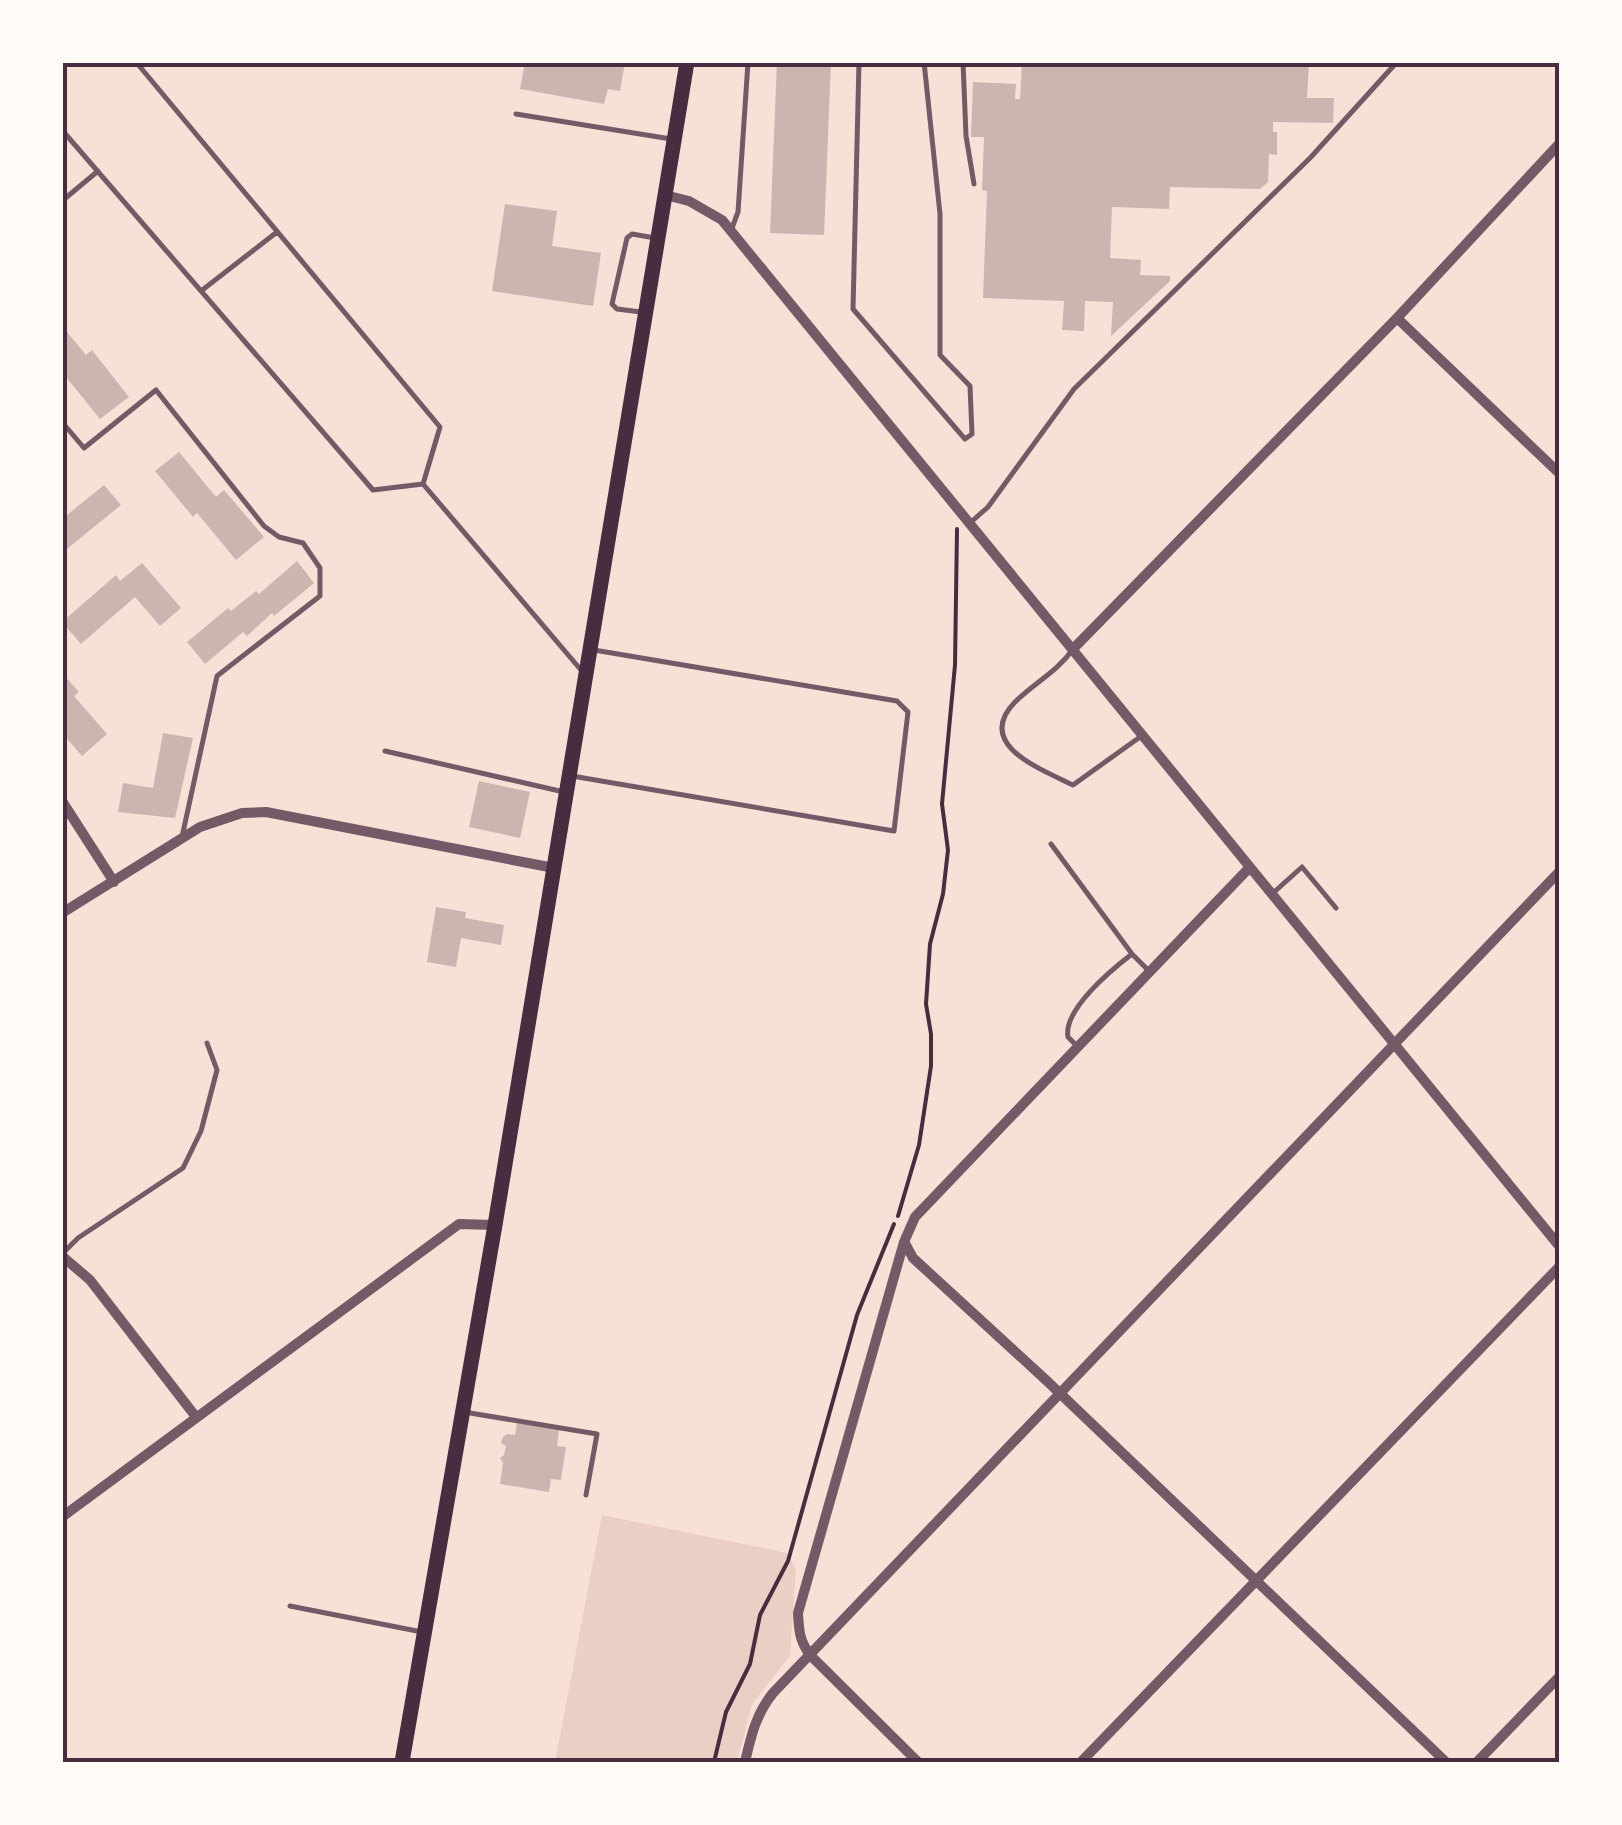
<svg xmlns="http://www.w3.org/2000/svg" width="1622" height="1825" font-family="Literata,serif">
  <rect width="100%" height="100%" fill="#f7e1d7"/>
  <path fill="#ebcfc5" d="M602 1515 787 1553 796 1569 790 1656 752 1704 737 1762H555Z"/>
  <path fill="#ccb4b1" d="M525 62H625L620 91 608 89 604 104 520 89Z
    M777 62H831L824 235 770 233Z
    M1022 62H1309L1307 98H1334L1333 123 1273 122V132H1277V155L1269 154 1268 182 1260 189 1170 187 1169 209 1112 207 1110 258 1141 260 1140 275 1170 276V281L1111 336 1113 302 1085 301 1084 331 1062 330 1064 301 983 298 987 191 982 190 984 137H971L973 82 1016 84 1015 99H1020Z
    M505 204 557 211 552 246 601 253 593 306 492 291Z
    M62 326 86 355 92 350 129 397 100 419 62 372Z
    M179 452 216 497 224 490 264 537 236 560 197 513 193 517 155 471Z
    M104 485 121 505 62 553V519Z
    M297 561 314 583 274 616 272 613 247 636 243 632 205 664 187 642 228 608 231 611 256 591 259 594Z
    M142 563 181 608 160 626 135 597 81 644 62 622 116 575 120 581Z
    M62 673 79 692 74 696 107 734 82 756 62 733Z
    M163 733 193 738 175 818 118 812 123 783 153 788Z
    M479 781 530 792 520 838 469 827Z
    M436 907 466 912 465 918 504 925 501 945 461 938 456 967 427 962Z
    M517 1423 559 1430 557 1446 566 1447 561 1480 551 1479 549 1492 500 1484 503 1463 500 1458 504 1455 506 1446 501 1443 503 1437 507 1434 515 1435Z"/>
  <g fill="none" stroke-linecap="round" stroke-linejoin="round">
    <path stroke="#4a2c40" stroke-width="4" d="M898 1216 919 1145 931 1066V1034L926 1004 930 944 943 894 948 850 942 804 955 665 957 529
      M714 1762 726 1712 750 1664 760 1615 788 1561 857 1315 894 1224"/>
    <path stroke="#755966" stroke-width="5" d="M136 62 440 427 423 484
      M859 62 853 309 965 439 972 434 970 386 940 355V214L924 62
      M963 62 966 136 974 184
      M516 114 671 139
      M62 130 373 490 423 484
      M62 201 98 171
      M732 228 738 212 748 62
      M201 291 277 232
      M641 312 617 309 612 304 627 238 632 234 655 238
      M62 422 84 448 156 390 264 526 279 537 303 543 320 568V596L217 676 182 837
      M423 484 581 670
      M970 523 988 507 1074 389 1311 157 1397 62
      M1073 649C1058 671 1034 683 1015 702 973 745 1043 770 1073 785L1140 737
      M385 751 564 792
      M572 776 894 831 908 712 897 701 594 650
      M1051 844 1132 954
      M1273 893 1302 867 1336 908
      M1076 1045 1068 1037C1063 1010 1111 970 1132 954L1148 970
      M62 1254 78 1238 183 1168 201 1131 217 1070 207 1043
      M464 1412 597 1434 586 1495
      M290 1606 422 1632"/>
    <path stroke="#755966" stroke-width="10" d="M665 195 689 201 722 220 1560 1247
      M1397 318 1560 474
      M1073 649 1397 318 1560 143
      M62 801 114 882
      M62 913 200 827 242 813 266 812 554 868
      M905 1243 913 1258 1047 1381 1446 1762
      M62 1256 90 1280 196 1417
      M62 1517 459 1224 495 1225
      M745 1762C751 1736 756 1714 773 1693L1560 871
      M918 1762 810 1655C799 1640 799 1630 798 1613L904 1242 915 1217 1250 867
      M1081 1762 1560 1266
      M1477 1762 1560 1676"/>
    <path stroke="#4a2c40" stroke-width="15" d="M402 1762 495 1225 687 62"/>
  </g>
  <rect width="1622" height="1825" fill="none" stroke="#fffaf5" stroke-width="130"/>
  <rect x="65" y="65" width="1492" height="1695" fill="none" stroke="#4a2c40" stroke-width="4"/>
</svg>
